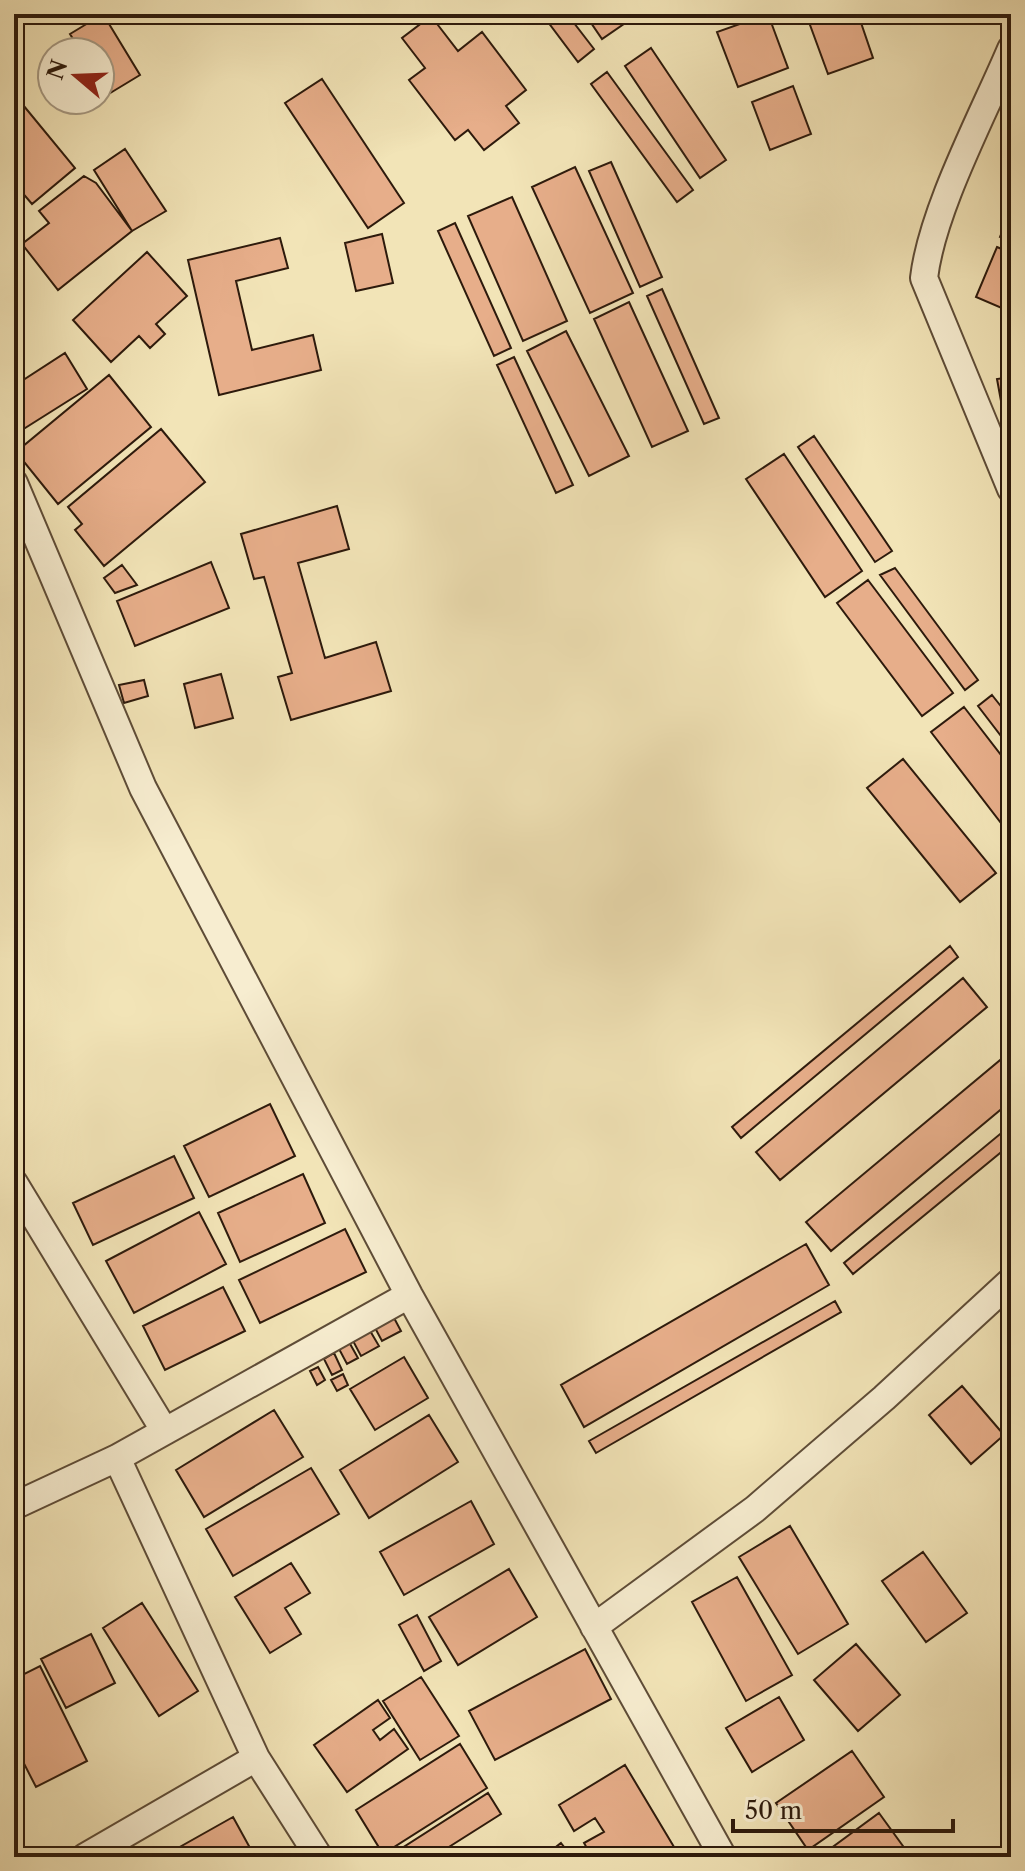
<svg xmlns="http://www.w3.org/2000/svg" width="1025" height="1871" font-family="'Libre Caslon Text',serif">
  <rect width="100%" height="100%" fill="#f2e4b7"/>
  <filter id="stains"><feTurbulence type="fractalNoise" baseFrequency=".0025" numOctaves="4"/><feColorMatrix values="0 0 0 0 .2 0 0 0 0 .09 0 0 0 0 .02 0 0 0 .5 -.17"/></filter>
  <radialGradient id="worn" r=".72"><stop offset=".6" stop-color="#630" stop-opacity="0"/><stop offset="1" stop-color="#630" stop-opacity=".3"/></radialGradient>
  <path fill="#e7ae8a" stroke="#2d1a0c" stroke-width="2" d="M103 14 140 75 107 95 100 84V52H81L70 34Z
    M542 14H567L594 49 578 62Z
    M585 14H632L634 17 602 39Z
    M768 14 788 68 738 87 717 32Z
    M806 14H858L873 58 828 74Z
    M431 16 458 51 482 32 526 90 506 106 519 123 484 150 468 130 455 140 409 80 425 68 402 38Z
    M651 48 726 160 700 178 625 66Z
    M607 72 693 190 677 202 591 84Z
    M322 79 404 203 368 228 285 103Z
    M793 86 811 134 770 150 752 102Z
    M14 94 75 168 32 204 14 183Z
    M125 149 166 211 132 231 94 170Z
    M611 162 662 277 640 287 589 171Z
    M575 167 633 293 590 313 532 187Z
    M84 176 96 183 132 231 58 290 22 244 49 223 39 211Z
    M512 197 567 321 523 341 468 216Z
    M1011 210V241L1000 237Z
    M455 223 511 348 494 356 438 231Z
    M382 234 393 283 356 291 345 243Z
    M280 238 288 268 236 281 252 350 313 335 321 370 219 395 188 260Z
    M997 247 1011 253V312L976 297Z
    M147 252 187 296 156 324 165 334 150 348 139 336 111 362 73 320Z
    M662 289 719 418 704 424 647 296Z
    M629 302 688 431 652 447 594 319Z
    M566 331 629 456 589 476 527 351Z
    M65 353 87 389 14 435V386Z
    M514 357 573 485 556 493 497 365Z
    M109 375 151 427 58 504 16 452Z
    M1011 377V399L1001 401 997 379Z
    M161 429 205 482 104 566 75 530 82 524 68 507Z
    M814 436 892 551 875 562 798 447Z
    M784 454 862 571 825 597 746 479Z
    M337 506 349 549 298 563 325 658 376 642 391 691 291 720 278 677 292 673 264 577 254 579 241 534Z
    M211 562 229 608 135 646 117 601Z
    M122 565 137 585 115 593 104 578Z
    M895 568 978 680 965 690 880 575Z
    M868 580 953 693 922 716 837 603Z
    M221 674 233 718 195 728 184 684Z
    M144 680 148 696 124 703 119 685Z
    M992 695 1011 719V749L978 706Z
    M964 707 1011 768V836L931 732Z
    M903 759 996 873 960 902 867 788Z
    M950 946 958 957 741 1138 732 1127Z
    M963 978 987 1007 780 1180 756 1152Z
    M1011 1051V1101L831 1251 806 1222Z
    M270 1104 295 1156 209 1197 184 1146Z
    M1011 1125V1144L853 1274 844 1263Z
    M174 1156 194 1198 93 1245 73 1203Z
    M303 1174 325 1223 240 1262 218 1213Z
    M199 1212 226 1264 134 1313 106 1261Z
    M345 1229 366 1272 260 1323 239 1280Z
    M806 1244 829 1285 584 1427 561 1385Z
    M223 1287 245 1331 165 1370 143 1326Z
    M835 1301 841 1312 596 1453 589 1441Z
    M393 1316 401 1331 382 1341 374 1326Z
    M369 1329 379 1346 361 1356 352 1339Z
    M349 1342 358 1358 347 1364 338 1347Z
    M334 1353 342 1370 332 1375 324 1359Z
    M404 1357 428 1398 375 1430 350 1389Z
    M318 1367 325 1380 317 1385 310 1371Z
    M343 1374 348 1385 337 1391 331 1380Z
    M962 1386 1004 1435 971 1464 929 1415Z
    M274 1410 303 1457 204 1517 176 1470Z
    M429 1415 458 1462 369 1518 340 1470Z
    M311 1468 339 1514 233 1576 206 1529Z
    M471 1501 494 1544 404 1595 380 1552Z
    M790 1526 848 1624 798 1654 739 1557Z
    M923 1552 967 1613 926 1642 882 1581Z
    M291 1563 310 1593 285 1608 301 1634 270 1653 235 1597Z
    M509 1569 537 1617 458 1665 429 1617Z
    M737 1577 792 1675 746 1701 692 1602Z
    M142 1603 198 1691 159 1716 103 1628Z
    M417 1615 441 1661 424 1671 399 1625Z
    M91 1634 115 1683 66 1708 41 1659Z
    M856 1644 900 1695 858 1731 814 1680Z
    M585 1649 611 1699 495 1760 469 1711Z
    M40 1666 87 1761 36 1787 14 1744V1679Z
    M421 1677 459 1736 420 1760 383 1701Z
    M779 1697 804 1740 752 1772 726 1728Z
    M378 1700 390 1718 373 1730 380 1740 394 1729 408 1749 347 1792 314 1745Z
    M460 1744 487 1788 383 1854 356 1810Z
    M852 1751 884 1797 808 1850 776 1803Z
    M625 1765 680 1857H592L584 1843 604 1832 595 1818 574 1831 559 1805Z
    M488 1793 501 1814 433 1857H388Z
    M879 1813 908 1853 902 1857H819Z
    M233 1817 255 1857H162Z
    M561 1843 572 1857H543Z"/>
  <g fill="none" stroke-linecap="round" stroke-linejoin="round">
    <g stroke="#5e4c37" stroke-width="30">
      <path id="minor" d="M1011 49C983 115 932 210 924 278L1011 489
        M14 483 143 788 409 1295 723 1857
        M14 1183 164 1430
        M117 1458 256 1758 319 1857
        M14 1506 117 1458 409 1295
        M594 1627 755 1509 884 1398 1011 1281
        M85 1857 256 1758"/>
    </g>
    <use href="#minor" stroke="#f7edd0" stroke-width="26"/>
  </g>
  <rect width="1025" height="1871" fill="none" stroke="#f2e4b7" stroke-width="48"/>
  <rect x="16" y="16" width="993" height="1839" fill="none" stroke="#2d1a0c" stroke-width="4"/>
  <rect x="24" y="24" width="977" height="1823" fill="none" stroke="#2d1a0c" stroke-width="2"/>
  <g transform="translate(76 76) rotate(289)"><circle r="38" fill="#f7edd0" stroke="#a69982" stroke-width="2"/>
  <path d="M0-6L14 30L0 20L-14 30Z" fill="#8f2418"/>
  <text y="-12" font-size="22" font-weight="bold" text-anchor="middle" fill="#2d1a0c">N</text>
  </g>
  <path d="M733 1819v12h220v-12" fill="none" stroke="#2d1a0c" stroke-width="4"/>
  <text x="745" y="1819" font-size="24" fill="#2d1a0c" stroke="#f7edd0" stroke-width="6" paint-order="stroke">50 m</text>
  <rect width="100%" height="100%" filter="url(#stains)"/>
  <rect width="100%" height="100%" fill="url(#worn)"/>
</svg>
